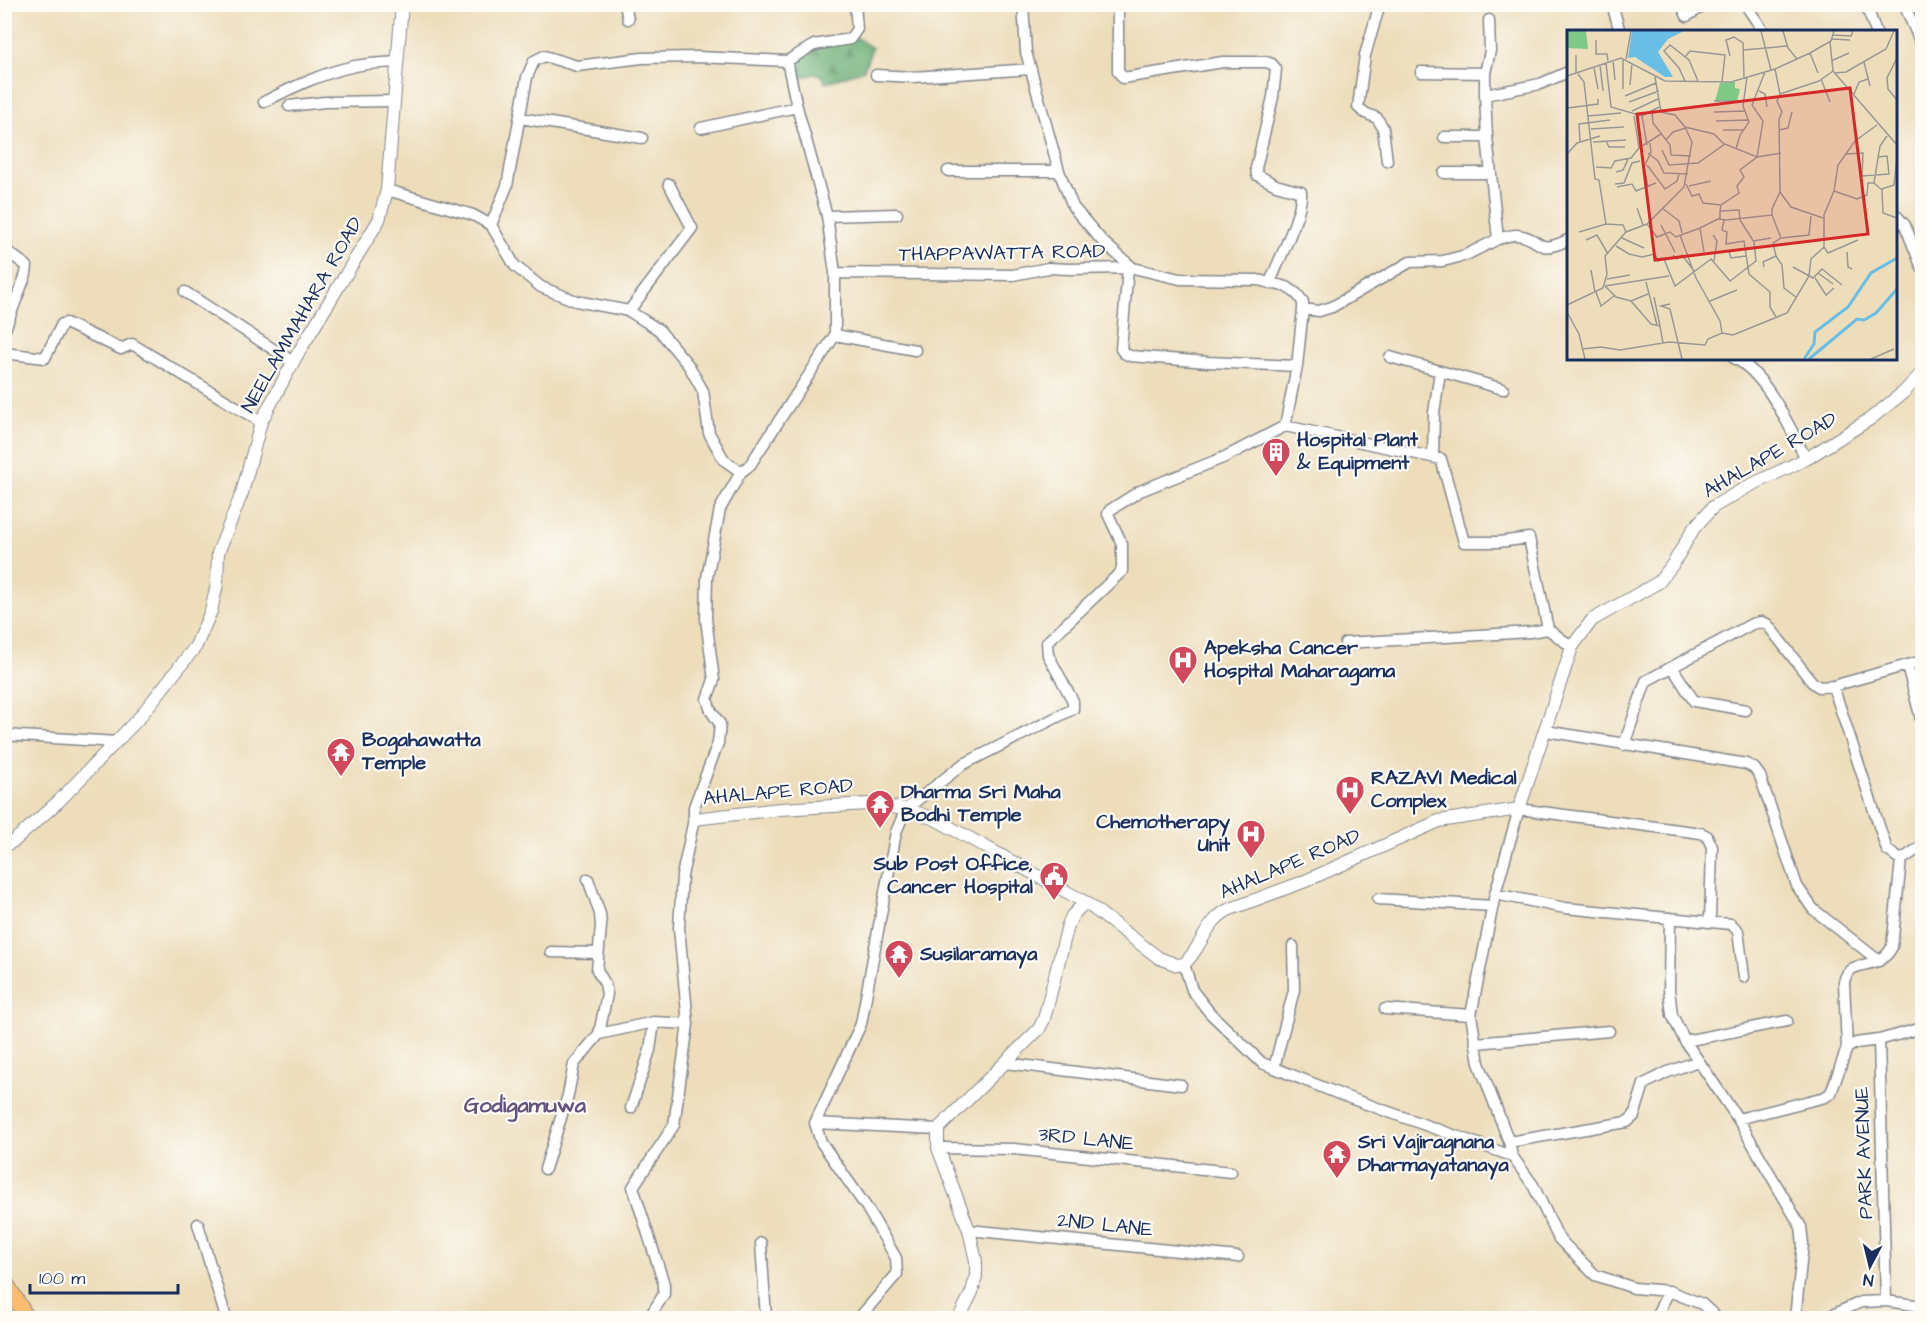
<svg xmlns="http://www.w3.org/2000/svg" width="1927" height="1323" font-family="'Architects Daughter',sans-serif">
  <defs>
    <pattern id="forest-firs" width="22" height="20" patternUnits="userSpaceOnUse" patternTransform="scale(1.5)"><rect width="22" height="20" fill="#67ac72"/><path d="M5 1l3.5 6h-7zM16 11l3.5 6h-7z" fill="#548c61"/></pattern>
  </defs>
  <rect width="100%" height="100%" fill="#fdfcf7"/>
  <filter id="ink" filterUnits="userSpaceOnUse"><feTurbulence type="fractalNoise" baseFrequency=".0167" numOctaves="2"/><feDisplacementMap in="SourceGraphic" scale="12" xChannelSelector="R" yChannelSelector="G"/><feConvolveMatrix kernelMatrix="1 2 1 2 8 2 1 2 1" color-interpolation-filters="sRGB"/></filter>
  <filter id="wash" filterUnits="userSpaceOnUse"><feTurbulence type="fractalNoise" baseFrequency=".008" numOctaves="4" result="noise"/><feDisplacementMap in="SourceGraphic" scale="24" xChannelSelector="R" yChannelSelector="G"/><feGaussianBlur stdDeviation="1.35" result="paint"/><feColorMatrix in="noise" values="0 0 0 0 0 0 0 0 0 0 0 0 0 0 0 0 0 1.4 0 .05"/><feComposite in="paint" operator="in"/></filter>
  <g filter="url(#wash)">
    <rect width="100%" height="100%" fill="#edddbb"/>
    <path fill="url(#forest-firs)" stroke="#416e68" stroke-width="1.5" d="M856 37 872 48 864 70 825 83 823 76 815 74 795 79 793 63 817 47Z"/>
  </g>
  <g filter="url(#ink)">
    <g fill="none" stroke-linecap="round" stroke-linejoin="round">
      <g stroke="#84868c" stroke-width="13">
        <path id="minor" d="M625 4 628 19
          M855 4 857 29 850 39 814 45 787 61 797 107 827 216 835 273 1013 275 1048 268 1069 269 1133 268 1180 279 1258 280 1287 287 1297 294 1303 302V309L1297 366 1285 426 1225 457 1140 491 1110 510 1108 514 1122 544V571L1047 642 1048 655 1073 701V709L962 765 906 809 896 832 861 1024 815 1123 821 1142 867 1208 896 1258 897 1274 859 1318
          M1023 4 1026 52 1059 171 1073 207 1103 242 1133 268
          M1118 4V71L1123 78 1223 62H1266L1272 64 1276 69 1273 97 1256 168 1257 175 1276 185 1301 192C1303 213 1278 261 1270 283
          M1380 4 1365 55 1358 107 1365 113 1377 118 1383 128 1387 161
          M1612 4 1620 32
          M1681 4 1687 16 1707 4
          M1745 4 1762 29
          M1904 4 1922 46
          M1866 5 1876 32
          M1489 20 1490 51 1485 73V95L1487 137 1498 239C1504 238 1511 234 1517 235 1544 238 1534 256 1568 240
          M1421 72 1485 73
          M876 75 913 77 1031 69
          M1485 95 1540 84 1568 72
          M264 102C293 87 322 73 355 66 368 63 383 63 397 62
          M289 106 325 102 394 101
          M520 118 642 138
          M701 128 797 107
          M1444 137H1487
          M948 171H1059
          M1444 173H1490
          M387 190 473 215 491 225 515 266 541 287 576 301 629 311 659 330 689 366 703 391 709 433 724 460 741 472 750 465 835 335V273
          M1896 215 1905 225 1922 268
          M827 216 897 214
          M491 225 507 186 527 77 534 61 544 56 577 66 642 58 697 57 787 61
          M4 249 27 266 26 274 4 332
          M1128 268 1121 349 1124 353 1130 356 1208 362 1297 366
          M185 292 293 362
          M1303 309 1319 311 1332 307 1410 262 1443 261 1466 255 1498 239
          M629 311 692 228 669 184
          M835 335 915 350
          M4 353 45 358 62 324 66 323 121 349 132 344 261 422
          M1390 357 1440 371
          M1734 358C1766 373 1790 428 1806 459
          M1285 426 1441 459 1464 542H1499L1529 538 1548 629 1572 647
          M1433 456 1434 413 1440 371 1503 389
          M1345 643 1530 632 1548 629
          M1907 665 1922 723
          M1672 667 1694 701 1746 710
          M1833 686 1922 661
          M1546 731 1746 764 1754 768 1760 776 1797 886 1813 909 1879 961
          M4 735 117 742
          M1624 745 1646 681 1752 624 1761 622 1767 624 1812 682 1819 687 1833 686 1887 850 1901 860
          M588 879 600 914 601 926 597 970 605 984 607 994 599 1034
          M1495 894 1565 908 1731 924 1738 931 1744 977
          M1378 899 1493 906
          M1670 918 1669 989 1672 1015 1685 1041 1738 1119 1801 1227 1803 1244 1795 1318
          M551 952 598 953
          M1184 964 1192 990 1210 1013 1262 1063 1344 1096 1512 1156 1533 1185 1559 1239 1595 1275 1634 1288 1669 1291 1702 1304 1717 1318
          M1385 1009 1471 1015
          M1879 1040 1886 1301
          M1685 1041 1787 1021
          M1476 1043 1609 1031
          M1847 1048 1844 982C1850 955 1878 974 1892 947L1901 860 1922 846
          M1005 1063 1181 1085
          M1274 1068 1294 990 1293 946
          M631 1108 650 1050 654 1022
          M1738 1119 1825 1097 1831 1093 1847 1048 1856 1043 1879 1040 1922 1028
          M815 1123 938 1129
          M1509 1142 1627 1122 1634 1116 1644 1084 1668 1072 1698 1061
          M938 1148 1014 1149 1231 1172
          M1512 1156 1509 1142 1479 1063 1471 1015 1495 894 1519 809 1701 833 1707 836 1712 847 1710 921
          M545 1169 568 1095 574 1064 599 1034 654 1022 688 1024
          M198 1224 226 1318
          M969 1230 1238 1257
          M761 1243 766 1318
          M649 1318 664 1294V1284L633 1187 674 1125 688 1024 679 928 682 876 694 819V807L718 743 720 724 711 711 707 699 714 680 706 619 707 578 720 509 741 472
          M1655 1318 1669 1291
          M1826 1318 1861 1302 1886 1301 1922 1306"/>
      </g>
      <g stroke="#84868c" stroke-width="14">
        <path id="tertiary" d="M694 819 780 809 868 804 906 809 935 819 1085 902 1159 958 1177 965 1184 964C1202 948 1205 922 1228 910L1303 882 1439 821 1519 809 1572 647 1592 620 1659 582 1673 564 1694 528 1713 507 1749 486 1806 459 1870 419 1904 392 1922 373
          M4 846 14 841 59 801 139 718 196 646 211 611 217 584 218 553 242 493 261 422 297 355 379 220 387 190 402 4
          M959 1318 972 1292 976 1276V1261L969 1230 938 1148V1129L1039 1029 1044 1019 1068 925 1072 916 1085 902"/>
      </g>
      <g stroke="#84868c" stroke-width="17">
        <path id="primary" d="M4 1280 27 1318"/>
      </g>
      <use href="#minor" stroke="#fff" stroke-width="10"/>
      <use href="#tertiary" stroke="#fff" stroke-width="12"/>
      <use href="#primary" stroke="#febc70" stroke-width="15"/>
    </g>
  </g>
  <defs>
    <g id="building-pin" transform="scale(1.5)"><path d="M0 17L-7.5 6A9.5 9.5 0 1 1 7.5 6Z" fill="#d1495b" stroke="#fdfcf7"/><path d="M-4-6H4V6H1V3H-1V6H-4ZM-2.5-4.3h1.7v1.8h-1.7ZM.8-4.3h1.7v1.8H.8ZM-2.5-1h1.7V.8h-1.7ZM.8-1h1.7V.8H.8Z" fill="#fff"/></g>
    <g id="hospital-pin" transform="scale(1.5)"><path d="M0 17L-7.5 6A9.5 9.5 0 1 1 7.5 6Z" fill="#d1495b" stroke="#fdfcf7"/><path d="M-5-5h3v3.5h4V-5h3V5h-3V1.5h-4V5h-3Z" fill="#fff"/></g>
    <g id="temple-pin" transform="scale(1.5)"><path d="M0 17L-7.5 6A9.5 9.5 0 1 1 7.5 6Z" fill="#d1495b" stroke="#fdfcf7"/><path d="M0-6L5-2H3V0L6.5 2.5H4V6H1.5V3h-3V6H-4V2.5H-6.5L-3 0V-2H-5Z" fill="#fff"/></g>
    <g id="civic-pin" transform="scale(1.5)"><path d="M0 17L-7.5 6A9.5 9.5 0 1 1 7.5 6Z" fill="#d1495b" stroke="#fdfcf7"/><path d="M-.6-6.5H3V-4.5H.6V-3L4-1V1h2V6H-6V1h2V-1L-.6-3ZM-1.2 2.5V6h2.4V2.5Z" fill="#fff"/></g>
  </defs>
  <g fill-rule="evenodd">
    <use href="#building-pin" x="1276" y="452"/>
    <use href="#hospital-pin" x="1183" y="660"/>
    <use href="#temple-pin" x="341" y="752"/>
    <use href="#hospital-pin" x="1350" y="790"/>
    <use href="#temple-pin" x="880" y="804"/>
    <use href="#hospital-pin" x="1251" y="834"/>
    <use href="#civic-pin" x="1054" y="876"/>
    <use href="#temple-pin" x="899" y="954"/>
    <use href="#temple-pin" x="1337" y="1154"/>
  </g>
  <g text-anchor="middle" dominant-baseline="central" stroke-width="4.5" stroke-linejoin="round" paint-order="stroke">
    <g font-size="20" fill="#1b2f5e" stroke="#fdfcf7">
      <text transform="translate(1002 253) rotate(-1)">THAPPAWATTA ROAD</text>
      <text transform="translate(302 315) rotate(-60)">NEELAMMAHARA ROAD</text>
      <text transform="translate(1770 455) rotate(-30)">AHALAPE ROAD</text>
      <text transform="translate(778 792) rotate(-5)">AHALAPE ROAD</text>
      <text transform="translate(1290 864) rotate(-23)">AHALAPE ROAD</text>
      <text transform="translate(1086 1139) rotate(6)">3RD LANE</text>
      <text transform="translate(1864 1153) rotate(-92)">PARK AVENUE</text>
      <text transform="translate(1105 1225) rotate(6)">2ND LANE</text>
    </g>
    <g font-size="20" font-weight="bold" fill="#1b2f5e" stroke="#fdfcf7" text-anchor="start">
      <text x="1297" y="440">Hospital Plant<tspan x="1297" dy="23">&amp; Equipment</tspan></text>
      <text x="1204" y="648">Apeksha Cancer<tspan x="1204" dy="23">Hospital Maharagama</tspan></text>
      <text x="362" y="740">Bogahawatta<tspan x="362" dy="23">Temple</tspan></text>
      <text x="1371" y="778">RAZAVI Medical<tspan x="1371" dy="23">Complex</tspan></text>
      <text x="901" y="792">Dharma Sri Maha<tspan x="901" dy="23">Bodhi Temple</tspan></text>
      <text x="1230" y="822" text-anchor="end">Chemotherapy<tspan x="1230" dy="23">Unit</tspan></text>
      <text x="1033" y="864" text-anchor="end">Sub Post Office,<tspan x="1033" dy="23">Cancer Hospital</tspan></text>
      <text x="920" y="954">Susilaramaya</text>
      <text x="1358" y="1142">Sri Vajiragnana<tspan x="1358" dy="23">Dharmayatanaya</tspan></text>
    </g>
    <g font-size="22" font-weight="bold" fill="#64537c" stroke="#fdfcf7">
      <text x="525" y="1105">Godigamuwa</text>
    </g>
  </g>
  <g transform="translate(1567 30)">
    <rect width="330" height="330" fill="#edddbb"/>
    <path d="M168 52V58L173 59 170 71H148L153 53Z" fill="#7fc885"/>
    <path d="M0 1H19L21 19 0 18Z" fill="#7fc885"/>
    <path d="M65 1H117L101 9 91 22 106 47H98L68 27 61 28Z" fill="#69bee6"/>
    <path fill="none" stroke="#69bee6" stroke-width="3" d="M237 329 247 314 248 302 281 277 304 243 330 228M242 329 290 289 297 290 309 283 330 259"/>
    <path fill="none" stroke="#999796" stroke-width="1.5" d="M194 1 204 40M216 1 221 18 230 29M266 5 284 6 286 1M265 9 283 10M29 10V24H40L41 31M263 12 266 41 330 115M176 20 220 16M243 23 251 43M9 25V44M163 26 159 10 167 7 176 13 177 47M118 27 123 21 158 25 155 52M330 28 320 48 321 59 330 70M56 29V59M59 29 64 1M46 30 48 50M264 31 282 23M297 32 303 56M39 33 44 77 75 86 92 77M33 35 36 61M27 38 31 59M208 39 213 64 210 71 215 82 212 89 213 162M268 43 279 42 319 19 327 1M11 44 17 52 28 149 32 150 39 194 56 195 59 202M0 46 54 28 98 51 164 52 208 39 243 23 264 11 267 1M88 47 94 82 108 85 118 97 147 104 157 114M254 49 263 72M118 51 112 38 97 21 103 15 122 30 131 51M63 55 65 33M192 61 198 64 200 77M213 64 252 51 266 41M287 64 292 52 301 49M58 66 89 53M147 71H178M62 72 92 61M0 78 31 74V69M65 81 91 69M85 82 86 93 103 115 104 125M147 82 178 81M21 86 54 83M67 86 72 118 94 104M75 86 80 115M149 91 182 90M24 99 57 97M156 100H176M212 100 221 98 225 82M320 106 313 116 307 153 315 160 316 183 330 188M99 110 106 102 119 98M39 111 42 117H58M13 112 12 94 43 90M26 112 59 110M169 119 173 105 182 92 176 76 180 47M95 120 102 135 131 133 158 114 190 127 214 123M81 123 91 131 97 143 121 144M0 124 10 113 33 106M279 124 296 123 295 146 322 144 320 126 311 127M104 125 124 126M80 135 98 159 110 151 112 144M29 137 44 138 48 131 64 128 72 118M49 142 56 140 61 129M48 154 57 153 65 133 73 131M119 154 125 166 132 164 136 173 154 175M122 156 144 151M50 157 65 154 69 161 89 153M81 157 77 137 84 122 83 113M315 159 327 155 330 127M267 161 290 169 300 165 301 153H307M70 178 76 195M95 178 112 191 115 203M153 181 172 180 173 190M205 185V179L213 162 224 177 256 188M157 190 155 200 160 202 159 214 177 211 182 244 203 262V277L209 287M80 194 90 207 103 202 109 207 133 198 137 222M94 195 108 222M133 198 153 188M12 202 39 194M113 205 129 248 153 291 155 303M146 205 150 211 147 231M55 208 77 218M214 208 242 205 244 186M19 210 30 205 41 224M186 211 204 208M232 213 257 210M49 216 62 224 75 227 88 224 91 231 97 229 108 256 144 229 163 251 189 231 187 212 173 190M257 217 261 223 291 210M162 222 164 228 179 226M280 222 281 237 285 239M106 225 110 229 115 225 127 241M209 226 215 235 217 258 229 267M197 237 196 232 209 226 206 213 214 208 205 185 159 190 153 189V181L154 175 172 163 170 156 177 147 173 140 190 127 196 91 185 75 198 42M226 237 246 248 255 239 275 255M24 240 28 262M251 243 266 254M248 248 259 265 267 258M40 249 63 245M79 252 90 295M38 256 49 267 64 271 84 294 93 296 96 313M38 256 102 246M29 262 34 276 47 266M87 267 93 296M64 271 81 264M143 271 170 260M103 274 94 276 103 279 115 329M0 275 36 258 40 244 38 226 59 202 80 194 117 157 125 112 118 97M0 282 12 304 18 329M15 319 34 317 53 320 102 312 138 315 141 309 155 303 166 305 220 283 242 246 244 229 257 217V185L267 161 271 135 288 111 310 95M304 329 327 319"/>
    <path fill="#d62828" fill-opacity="0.15" stroke="#d62828" stroke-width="3" d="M283 58 301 204 88 230 70 84Z"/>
    <rect width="330" height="330" fill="none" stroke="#1b2f5e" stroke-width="3"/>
  </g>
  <rect width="1927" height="1323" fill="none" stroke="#fdfcf7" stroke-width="24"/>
  <g transform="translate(1870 1266) rotate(187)" stroke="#fdfcf7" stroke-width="4.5" paint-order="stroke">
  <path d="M0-4.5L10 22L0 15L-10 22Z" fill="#1b2f5e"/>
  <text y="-9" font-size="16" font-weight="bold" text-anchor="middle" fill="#1b2f5e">N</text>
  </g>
  <path d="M30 1284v9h148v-9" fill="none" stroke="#1b2f5e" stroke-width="3"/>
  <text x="39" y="1284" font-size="18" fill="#1b2f5e" stroke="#fdfcf7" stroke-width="4.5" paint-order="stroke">100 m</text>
</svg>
